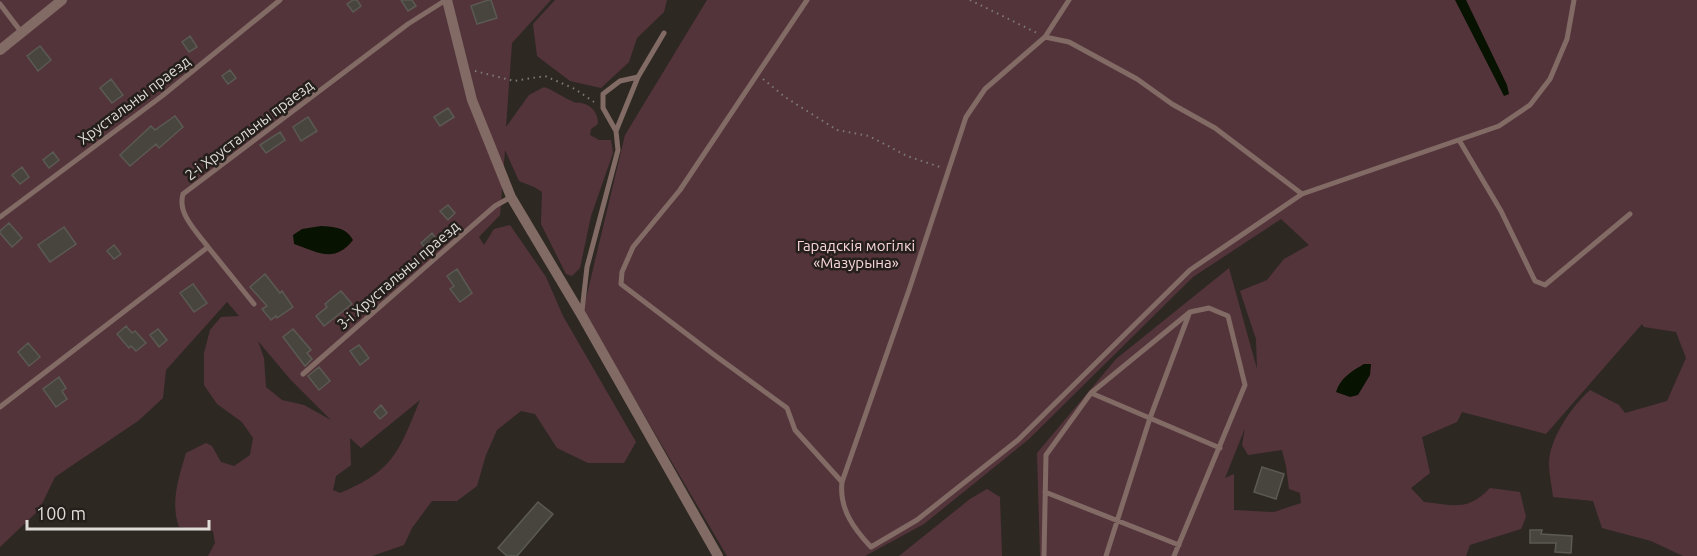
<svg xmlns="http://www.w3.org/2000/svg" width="1697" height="556" font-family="Ubuntu,sans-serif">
  <rect width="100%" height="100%" fill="#2e2823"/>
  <path fill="#54343b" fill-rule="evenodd" d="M0 0H551L512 43 506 127 529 95 544 87C555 91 562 97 572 101 579 105 573 101 581 103 593 105 598 114 598 124L591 129 590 135 599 140H611L613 153 591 216 580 268 572 276 566 274 541 224 542 192 534 187 519 181 505 150 500 215 479 237 484 245 494 229 510 225 546 277 563 316 636 442 624 463H588L557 448 535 414 521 411 497 430 486 455 477 486 457 501H432L412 528 404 545 372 556H208L215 543 213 531 179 527C170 502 179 477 186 453L206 443 212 446 221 462 234 466 250 455 253 438 242 422 217 404 204 385V353L210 330 221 317 239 316 227 302 166 370 163 398 138 421 55 477 39 510 0 547ZM258 341 290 379 331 420 304 405 282 400 266 387 264 358ZM420 400C399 451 394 471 340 493L333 490 336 476 351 465 350 438 361 448Z
    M555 0H667L664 12 637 38 629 62 601 88 570 81 537 56 533 24Z
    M707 0H1697V556H1683L1651 541 1602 528 1593 501 1553 497C1552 486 1549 475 1549 464 1549 439 1572 406 1590 390L1619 405 1625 413 1667 401 1686 358 1676 332 1644 327 1642 324 1546 434 1462 412 1457 422 1422 437 1430 473 1411 488 1424 502C1454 505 1467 512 1490 488L1520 492 1526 517 1521 529 1470 545 1466 556H1040L1037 453 1116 359 1229 268 1257 369 1256 339 1240 291 1267 280 1284 259 1309 245 1281 219 1193 277 1029 439 924 524 865 556H727L583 311 625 135ZM1245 428 1242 445 1248 455 1282 450 1286 466 1289 489 1300 493 1301 503 1274 512 1234 510V474L1225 478Z
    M987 489 1000 497 1002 556H899L970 499Z"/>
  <path fill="#071200" d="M1455 0H1466L1507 85 1509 94 1504 96Z
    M321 226C334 227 346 227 353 240 334 264 318 252 294 244L293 235 302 229Z
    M1364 364H1371L1370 375 1358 395 1350 397 1336 392C1340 378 1352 371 1364 364Z"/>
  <path fill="#47453e" stroke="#5b5a52" stroke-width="1.5" d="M353 0H357L361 6 353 12 347 4Z
    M401 0H412L416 6 408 11Z
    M488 0H491L497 18 477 24 471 6Z
    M190 36 197 47 189 52 182 42Z
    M40 46 51 60 38 71 27 56Z
    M230 70 236 78 228 84 222 76Z
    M111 79 123 95 112 103 100 88Z
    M448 108 454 117 440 126 434 117Z
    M175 116 183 127 159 148 156 144 130 166 120 155 151 126 155 130Z
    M308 117 317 131 301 141 293 127Z
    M280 132 285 140 266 153 260 145Z
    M53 152 59 160 49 168 43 160Z
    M22 167 29 177 20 184 12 175Z
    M448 205 455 213 448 220 440 211Z
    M9 223 22 238 12 247 0 233V231Z
    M64 227 76 244 50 262 38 245Z
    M432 233 438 241 427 250 421 243Z
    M114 245 121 254 114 259 107 251Z
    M457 269 472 293 460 302 450 289 454 286 447 276Z
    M265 274 280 293 282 291 293 307 277 318 276 316 271 320 262 309 267 306 250 287Z
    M193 284 207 303 194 312 180 293Z
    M341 291 352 304 324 326 316 316 327 307 325 304Z
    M126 326 132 333 135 331 146 343 136 351 131 346 129 348 117 334Z
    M158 329 167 340 159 347 150 335Z
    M293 329 311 350 307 353 312 359 305 366 283 337Z
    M28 343 40 357 29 366 18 352Z
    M359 345 369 358 360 365 350 351Z
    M319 367 330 381 319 390 308 376Z
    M59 377 66 388 62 391 67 399 56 407 43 389Z
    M381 405 387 413 380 419 374 412Z
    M1262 467 1284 474 1276 499 1254 492Z
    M538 502 553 514 517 556H507L498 548Z
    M1530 530H1542L1541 534 1572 536 1571 553 1555 552 1556 543H1530Z"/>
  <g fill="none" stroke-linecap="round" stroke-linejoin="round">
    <path stroke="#7e7a75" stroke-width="2" stroke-dasharray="1.5 4.5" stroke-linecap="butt" d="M970 0 1037 33
      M475 71 514 81 545 76 575 89 594 102
      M763 79 785 97 837 130 869 136 907 156 940 167"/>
    <path stroke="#826b65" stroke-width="5" d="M807 0 680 190 633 247 622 272 621 284 713 354 787 408 795 430 842 482
      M1069 0 1045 37 985 89 966 117 909 290 842 482C839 509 854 529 871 547L917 520 1018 440 1190 270 1302 194 1499 126 1530 105 1550 79 1567 39 1574 0
      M0 4 22 33
      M1045 37 1069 42 1137 79 1172 104 1215 128 1302 194
      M616 131 638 77
      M1459 140 1501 211 1535 281 1545 285 1630 214
      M0 217 162 96 280 0
      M208 247 254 304
      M582 311 587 267 618 150 616 131 603 108V94L620 81 638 77 664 33
      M303 374 495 206 511 197
      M1091 393 1220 448
      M0 407 208 247C197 232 177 214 183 194L408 24 446 0
      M1045 492 1179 545
      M1044 556 1046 455 1091 393 1190 312 1209 308 1228 316 1245 385 1174 556
      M1106 556 1150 418 1189 314"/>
    <path stroke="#826b65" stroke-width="10" d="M447 0 472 100 511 197 582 316 718 556
      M0 50 62 0"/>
  </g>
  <g text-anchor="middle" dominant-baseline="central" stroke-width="5" stroke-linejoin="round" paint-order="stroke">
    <g font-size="15" fill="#dfdcd8" stroke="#241f1a">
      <text transform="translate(134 100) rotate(-37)">Хрустальны праезд</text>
      <text transform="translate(249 130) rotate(-37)">2-і Хрустальны праезд</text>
      <text transform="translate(398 275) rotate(-41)">3-і Хрустальны праезд</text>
    </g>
    <g font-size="15" fill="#fad7dd" stroke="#241f1a">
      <text x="856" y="245">Гарадскія могілкі<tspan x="856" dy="17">«Мазурына»</tspan></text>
    </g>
  </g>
  <path d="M27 520v9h182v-9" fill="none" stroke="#dfdcd8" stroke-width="3"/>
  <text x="36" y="520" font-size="18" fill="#dfdcd8" stroke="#241f1a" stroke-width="4.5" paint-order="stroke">100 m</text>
</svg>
